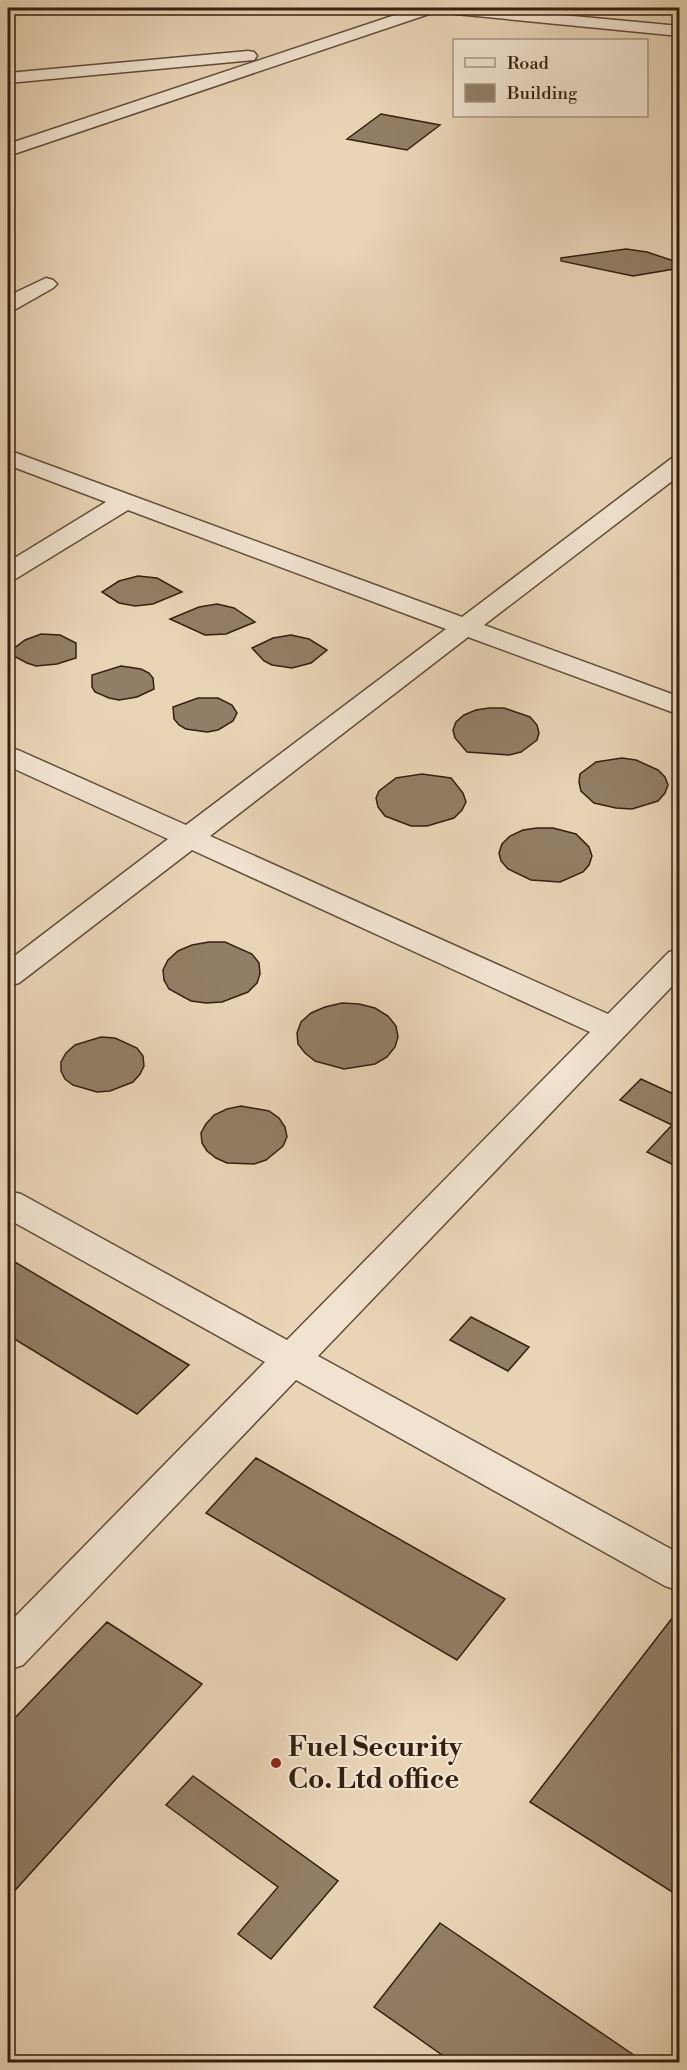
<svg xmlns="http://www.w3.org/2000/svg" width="687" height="2070" font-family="'Libre Bodoni',serif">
  <rect width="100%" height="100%" fill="#e9d4b6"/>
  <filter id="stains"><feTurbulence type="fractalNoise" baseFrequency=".00333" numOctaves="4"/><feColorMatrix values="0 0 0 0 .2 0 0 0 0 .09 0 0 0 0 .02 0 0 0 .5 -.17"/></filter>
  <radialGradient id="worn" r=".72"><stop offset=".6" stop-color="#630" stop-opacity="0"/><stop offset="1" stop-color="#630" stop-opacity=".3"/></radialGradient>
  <path fill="#927e66" stroke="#34200f" stroke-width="1.5" d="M381 114 440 125 407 150 347 139Z
    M626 249 647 252 680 263V268L633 276 561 261V258Z
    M138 576 157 578 182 592 153 604 135 606 119 603 102 592 119 581Z
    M217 604 234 608 255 622 226 634 205 635 170 619 199 607Z
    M41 634 60 635 76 643V658L57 664 36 666 27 663 8 653 25 640Z
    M291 635 309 639 327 650 311 663 292 668 272 665 264 661 252 648 273 638Z
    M121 666 141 669 149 673 153 678 154 689 137 697 119 700 109 698 95 692 92 687V675Z
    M198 698H218L232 705 237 713 233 721 218 730 207 732 186 729 179 725 174 719 173 707Z
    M489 708H504L530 717 537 725 539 733 537 740 521 752 509 755 467 752 455 738 453 730 456 722 464 715 476 710Z
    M622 758 636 760 658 770 665 777 668 785 665 793 658 801 632 809 616 808 594 803 581 791 579 782 580 774 596 762Z
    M422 774 451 778 463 793 466 802 462 810 454 818 427 826H411L385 816 378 807 376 798 379 791 396 778Z
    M537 828H553L576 834 589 847 592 856 589 865 583 872 560 882 531 880 508 869 501 861 499 853 502 844 510 836 523 830Z
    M209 942H225L252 954 259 963 260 974 257 983 248 992 222 1002 206 1003 191 1001 169 989 164 980 163 970 168 960 178 951 192 945Z
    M342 1003 359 1004 375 1008 388 1016 396 1026 398 1037 395 1047 387 1057 375 1064 344 1069 315 1061 305 1053 298 1044 297 1033 301 1022 311 1013 325 1007Z
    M101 1037 115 1038 137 1048 143 1056 144 1066 140 1074 133 1082 110 1091 97 1092 73 1085 65 1079 61 1071V1062L66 1053 75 1045Z
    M641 1079 680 1097V1168L647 1152 672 1125 620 1100Z
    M241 1106 269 1111 279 1118 285 1127 287 1137 283 1146 266 1160 254 1164 227 1163 216 1158 207 1151 202 1143 201 1133 206 1124 214 1115 227 1109Z
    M8 1258 189 1365 137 1414 8 1335Z
    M471 1317 529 1347 508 1371 450 1340Z
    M256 1458 505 1599 457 1660 206 1513Z
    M680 1608V1897L530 1802Z
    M107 1622 202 1684 8 1898V1725Z
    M193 1776 338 1881 271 1959 238 1934 278 1887 166 1805Z
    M440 1923 644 2062H452L374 2007Z"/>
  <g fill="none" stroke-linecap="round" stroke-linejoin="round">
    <g stroke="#614d39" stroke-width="3">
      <path id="minor" d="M416 8H486L680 26V36L435 12 8 156V144Z
        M248 51 254 52 257 56 254 60 8 83V73Z
        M46 278 53 280 57 284 53 288 16 309 8 310V296Z
        M8 450 462 617 672 458 680 456V475L484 625 680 697V715L468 637 210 836 608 1014 669 952 680 949V978L318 1356 680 1554V1591L665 1586 296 1380 23 1665 8 1670V1624L265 1362 8 1219V1191L21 1194 287 1340 590 1032 192 850 19 983 8 986V961L168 839 8 766V748L18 750 186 825 446 629 128 510 17 578 8 581V562L106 502 8 465Z"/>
    </g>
    <use href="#minor" fill="#f1e3d0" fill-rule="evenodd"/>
  </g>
  <circle fill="#8f2418" stroke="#f1e3d0" stroke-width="2" cx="276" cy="1763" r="6"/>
  <g text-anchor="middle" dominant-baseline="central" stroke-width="4.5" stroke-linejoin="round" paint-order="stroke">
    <g font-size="28" font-weight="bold" fill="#34200f" stroke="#f1e3d0" text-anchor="start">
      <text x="288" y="1747">Fuel Security<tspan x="288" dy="32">Co. Ltd office</tspan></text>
    </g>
  </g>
  <rect width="687" height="2070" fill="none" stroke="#e9d4b6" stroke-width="30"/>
  <rect x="9" y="9" width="669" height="2052" fill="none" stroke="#34200f" stroke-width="3"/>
  <rect x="15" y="15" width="657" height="2040" fill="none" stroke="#34200f" stroke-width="1.5"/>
  <rect x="453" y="39" width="195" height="78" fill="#f1e3d0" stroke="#a59583" stroke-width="1.5"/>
  <rect x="465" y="58" width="30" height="9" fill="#f1e3d0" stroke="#a59583" stroke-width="1.5"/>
  <text x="507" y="69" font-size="18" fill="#34200f">Road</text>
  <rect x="465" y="84" width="30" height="18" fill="#927e66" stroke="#a59583" stroke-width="1.5"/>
  <text x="507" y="99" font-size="18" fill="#34200f">Building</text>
  <rect width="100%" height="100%" filter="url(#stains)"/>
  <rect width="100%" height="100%" fill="url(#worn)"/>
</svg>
